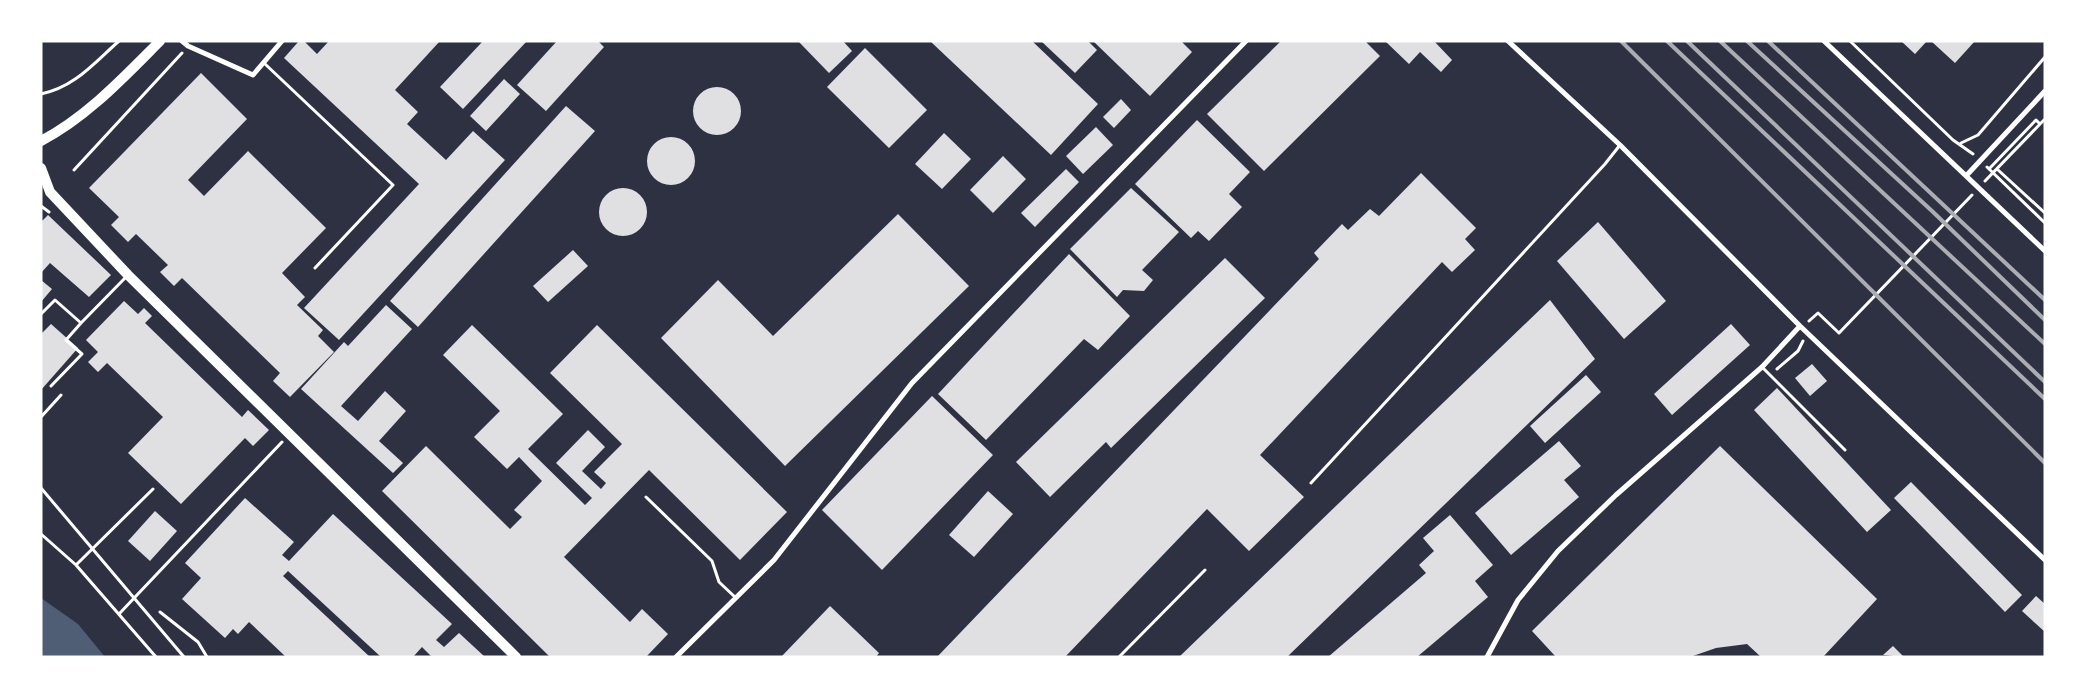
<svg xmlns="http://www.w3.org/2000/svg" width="2086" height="698" font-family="'PT Serif',serif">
  <rect width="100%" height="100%" fill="#2d3142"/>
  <path fill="#4f5d75" d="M41 598 78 624 105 657H41Z"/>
  <path fill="#e0e0e3" d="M299 41H304L317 54 329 41H440L395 90 418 112 407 124 446 160 473 131 505 160 339 340 304 308 419 184 284 58Z
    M483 41H527L463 109 440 87Z
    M557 41H598L604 47 546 111 517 85Z
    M798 41H843L852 51 829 73Z
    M930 41H1032L1098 104 1051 155Z
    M1041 41H1088L1097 50 1075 73Z
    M1093 41H1181L1192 52 1150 96Z
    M1281 41H1365L1380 56 1264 171 1207 114Z
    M1385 41H1434L1452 60 1441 72 1420 52 1409 64Z
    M1901 41H1927L1915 54Z
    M1931 41H1975L1955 63Z
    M865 48 927 110 889 148 827 87Z
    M201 73 247 119 188 180 204 196 248 151 326 228 282 273 305 297 297 305 323 330 318 336 334 352 290 397 273 381 280 373 182 278 174 286 160 272 168 265 136 234 128 242 111 225 119 217 89 188Z
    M504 79 520 94 486 131 470 116Z
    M693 111a24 24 0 1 1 48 0a24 24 0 1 1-48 0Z
    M1121 99 1131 110 1114 128 1103 117Z
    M566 106 595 131 418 327 390 301Z
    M1197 120 1250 172 1229 194 1242 207 1209 241 1198 231 1191 238 1135 184Z
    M1096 127 1113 145 1083 174 1066 156Z
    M944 133 971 159 942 189 915 164Z
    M647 161a24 24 0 1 1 48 0a24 24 0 1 1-48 0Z
    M1003 156 1026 179 993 213 970 190Z
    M1066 169 1079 182 1035 227 1021 213Z
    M1421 173 1476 228 1465 239 1475 250 1452 272 1442 262 1260 455 1304 497 1249 551 1207 509 1065 657H937L1319 259 1314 253 1342 224 1348 230 1370 209 1379 216Z
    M599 212a24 24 0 1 1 48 0a24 24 0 1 1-48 0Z
    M1131 188 1179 232 1142 270 1153 280 1144 291 1123 290 1117 297 1070 249Z
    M898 214 969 286 785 466 661 338 718 280 773 336Z
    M48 215 111 275 89 297 50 263 41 273V222Z
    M1598 222 1666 301 1624 339 1557 261Z
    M573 250 588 266 548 302 533 286Z
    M1069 254 1130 316 1098 350 1084 339 986 440 938 394Z
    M1225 258 1265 298 1111 448 1106 442 1050 497 1016 462Z
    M41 280 52 289 41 302Z
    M1550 300 1595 359 1287 657H1179Z
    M124 301 138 314 144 308 152 316 145 323 242 417 248 410 269 430 253 446 245 438 181 504 128 453 163 417 107 363 98 372 88 362 98 352 86 340Z
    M386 305 412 329 341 406 358 421 385 391 406 411 379 441 403 463 393 473 301 389 344 342 348 346Z
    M51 324 78 348 41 390V334Z
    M1731 324 1750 345 1672 415 1654 394Z
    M472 325 563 414 528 449 585 505 592 498 556 463 588 430 605 447 582 471 601 489 606 483 594 472 622 444 550 373 597 325 787 512 740 560 649 470 564 557 630 622 642 609 668 634 646 657H550L382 491 426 446 510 529 522 517 514 510 542 481 519 457 507 469 474 437 500 411 443 355Z
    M1812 364 1827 381 1810 396 1795 378Z
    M1586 375 1601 392 1545 443 1530 426Z
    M1777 388 1891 510 1867 532 1754 410Z
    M932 396 993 455 882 570 822 510Z
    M1559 441 1581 466 1564 480 1579 497 1511 555 1475 513Z
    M1720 446 1877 599 1823 657H1761L1747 644 1716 648 1690 657H1556L1532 631Z
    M1911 482 2022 595 2005 612 1894 498Z
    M988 491 1013 514 974 557 949 535Z
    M245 498 294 542 282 555 289 561 333 514 452 624 436 640 444 647 459 633 485 657H432L422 647 413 657H381L288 571 283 576 370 657H286L249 622 238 634 233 629 225 638 182 599 201 578 185 563Z
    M155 511 177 531 150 561 128 541Z
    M1450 515 1493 565 1475 581 1488 597 1417 657H1328L1426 573 1419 565 1434 551 1423 538Z
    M2036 596 2045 604V632L2022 611Z
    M830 606 879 653 876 657H781Z
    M1893 646 1904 657 1883 655Z"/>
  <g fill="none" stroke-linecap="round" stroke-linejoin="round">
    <path stroke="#fff" stroke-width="3" d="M1850 41 1953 140 1973 154
      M41 94C75 87 94 63 119 41
      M1961 143 1978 135 2045 57
      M1987 167 2045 223
      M1989 169 2036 120 2040 124 2045 119
      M1997 169 2045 213
      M74 170 182 53
      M1985 181 2040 124
      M41 206 49 212
      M1809 321 1818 313 1839 333 1972 195
      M1777 369 1798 351 1803 341
      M41 417 61 395
      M41 488 184 657
      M41 534 76 565 156 657
      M76 565 153 489
      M160 612 198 642 207 657
      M119 614 282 442"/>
    <path stroke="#fff" stroke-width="3" d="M264 63 393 185 315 268
      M41 314 55 300 81 323 126 277
      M1762 367 1845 450
      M51 386 82 354 66 340 81 323
      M1311 483 1605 164 1620 145
      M646 497 712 561 719 582 736 598
      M1119 657 1205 570"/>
    <path stroke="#fff" stroke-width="5" d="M182 41 188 46 253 75 282 41
      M1508 41 1620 145 1800 326 2045 560
      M1824 41 2045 251
      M1966 176 2045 91
      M676 657 774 560 912 383 1246 41
      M1487 657 1518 600 1558 551 1616 495 1762 367 1800 326"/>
    <path stroke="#fff" stroke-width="10" d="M41 141C87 117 124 77 160 41
      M41 168 50 192 128 275 516 657"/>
    <path stroke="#abadb3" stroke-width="4" d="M1621 41 2045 463
      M1667 41 2045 399
      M1687 41 2045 382
      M1720 41 2045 344
      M1747 41 1932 211 2045 320
      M1768 41 2045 300"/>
  </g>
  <rect width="2086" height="698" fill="none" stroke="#ffffff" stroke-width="85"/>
</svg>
